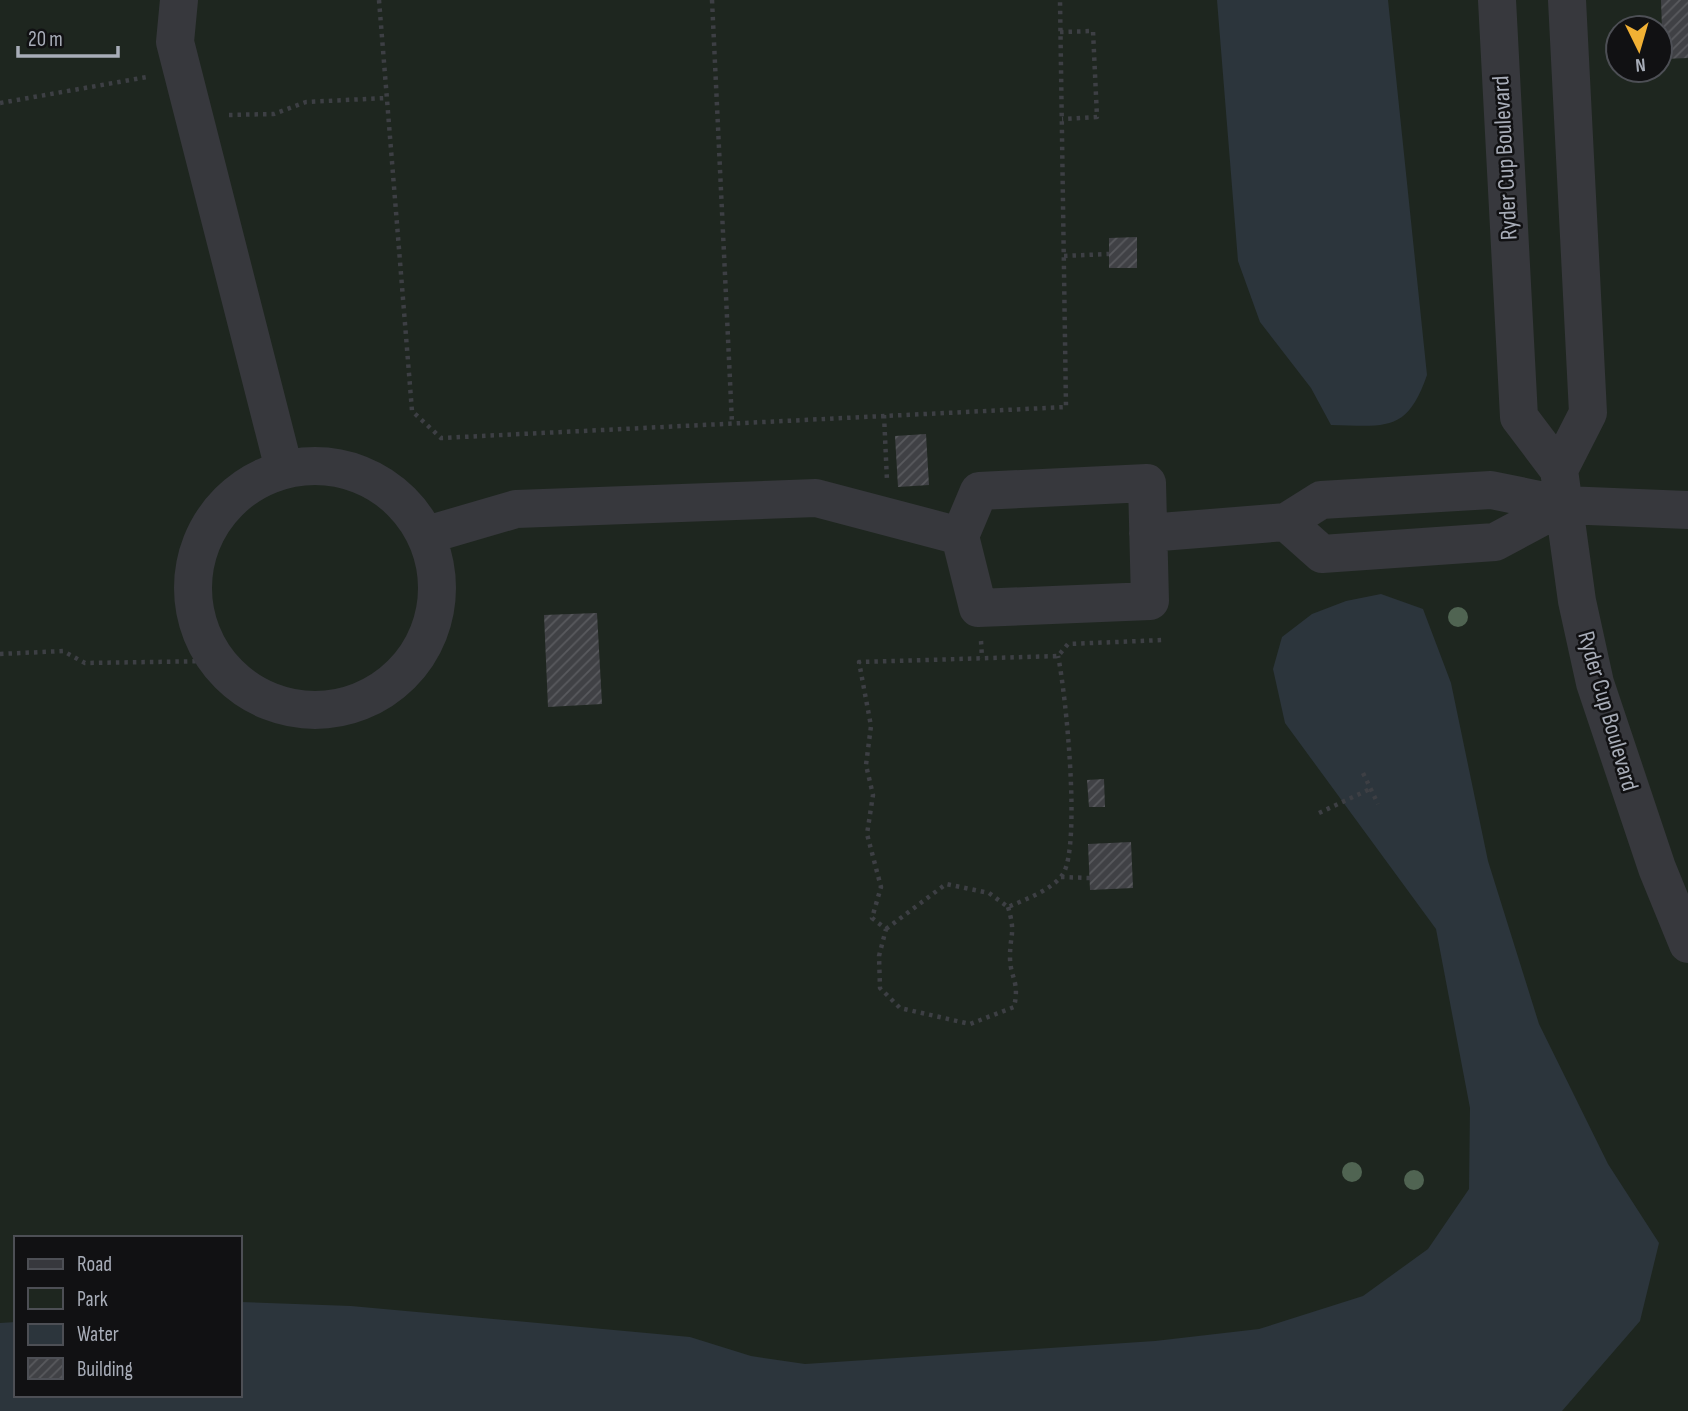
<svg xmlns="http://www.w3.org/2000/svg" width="1688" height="1411" font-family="'Sofia Sans Condensed',sans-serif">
  <defs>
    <pattern id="building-hatch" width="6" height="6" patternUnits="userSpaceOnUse" patternTransform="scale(1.75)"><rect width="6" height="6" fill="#404145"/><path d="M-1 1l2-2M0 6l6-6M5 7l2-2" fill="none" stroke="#595a5e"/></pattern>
  </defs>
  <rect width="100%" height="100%" fill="#161618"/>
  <path fill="#1e261f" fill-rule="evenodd" d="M0 0H1688V1411H0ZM1618 28H1660V70H1618ZM16 1238H240V1395H16Z"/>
  <path fill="#2c353c" d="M1217 0H1388L1427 375C1407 433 1386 426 1331 425L1311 388 1260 322 1238 261Z
    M1381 594 1423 609 1451 683 1488 861 1539 1024 1608 1164 1659 1243 1640 1321 1562 1411H0V1323L16 1322V1395H240V1302L351 1306 690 1337 751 1356 805 1364 1155 1341 1259 1329 1363 1296 1428 1249 1469 1189 1470 1108 1436 929 1285 723 1273 669 1282 637 1312 614 1346 601Z"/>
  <path fill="url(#building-hatch)" d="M1661 0H1688V58L1663 59Z
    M1137 237V268H1109V238Z
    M926 434 929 485 898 487 895 436Z
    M597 613 602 704 548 707 544 615Z
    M1104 779 1105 807H1089L1087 780Z
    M1131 842 1133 888 1090 890 1088 844Z"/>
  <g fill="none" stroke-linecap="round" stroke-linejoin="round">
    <path stroke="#3d3f44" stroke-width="4.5" stroke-dasharray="3.5 5" stroke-linecap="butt" d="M379 0 412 411 441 438 1066 407 1060 0
      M712 0 732 423
      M1060 32 1093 31 1097 117 1062 119
      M0 103 147 77
      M229 115 274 114 306 102 387 98
      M1064 256 1109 254
      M884 415 887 481
      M981 641 982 658
      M0 654 63 651 85 663 216 661
      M1363 773 1378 804
      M1319 813 1370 789
      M1061 877 1090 878
      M1008 907C1016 934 1010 933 1010 957 1010 978 1020 981 1014 1007L970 1024 900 1008 880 988 879 956 886 929 872 918 881 887 867 834 873 795 866 765 871 726 859 662 1058 656 1068 644 1164 640
      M886 929 946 884 989 893 1008 907C1026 899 1052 890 1063 874 1081 845 1066 694 1058 656"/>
    <path stroke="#37383d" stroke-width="38" d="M179 0 175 42 284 469
      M1497 0 1519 417 1559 470 1577 601 1595 683 1657 868 1688 944
      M193 588a122 122 0 1 1 244 0a122 122 0 1 1-244 0Z
      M1559 470 1588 413 1567 0
      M1147 483 1150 601 978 608 960 536 979 491Z
      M1286 522 1322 554 1495 542 1564 505
      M1148 533 1286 522 1321 500 1491 490 1564 505 1688 510
      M427 535 516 509 816 498 960 536"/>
  </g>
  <g fill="#506452">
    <circle cx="1458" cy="617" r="10"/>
    <circle cx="1352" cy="1172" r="10"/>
    <circle cx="1414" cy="1180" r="10"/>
  </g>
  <g text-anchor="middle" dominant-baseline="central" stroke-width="5" stroke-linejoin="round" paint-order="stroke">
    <g font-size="24" fill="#a8adb8" stroke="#111113">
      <text transform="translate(1505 158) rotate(-93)">Ryder Cup Boulevard</text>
      <text transform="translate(1608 711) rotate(74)">Ryder Cup Boulevard</text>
    </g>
  </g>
  <rect x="14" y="1236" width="228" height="161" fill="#111113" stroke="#4d4f55" stroke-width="2"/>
  <rect x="28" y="1259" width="35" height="10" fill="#37383d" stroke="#4d4f55" stroke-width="2"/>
  <text x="77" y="1271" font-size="21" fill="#a8adb8">Road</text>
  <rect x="28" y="1288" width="35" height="21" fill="#1e261f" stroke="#4d4f55" stroke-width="2"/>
  <text x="77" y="1306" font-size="21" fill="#a8adb8">Park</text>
  <rect x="28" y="1324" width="35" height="21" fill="#2c353c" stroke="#4d4f55" stroke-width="2"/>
  <text x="77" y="1341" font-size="21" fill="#a8adb8">Water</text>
  <rect x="28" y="1358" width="35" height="21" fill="url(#building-hatch)" stroke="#4d4f55" stroke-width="2"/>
  <text x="77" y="1376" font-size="21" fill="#a8adb8">Building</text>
  <g transform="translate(1639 49) rotate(175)"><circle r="33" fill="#111113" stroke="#4d4f55" stroke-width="2"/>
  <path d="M0-5L12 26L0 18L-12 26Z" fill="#f2b134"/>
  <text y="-10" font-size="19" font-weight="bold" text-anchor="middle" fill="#a8adb8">N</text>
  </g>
  <path d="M18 46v10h100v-10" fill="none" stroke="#a8adb8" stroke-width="3.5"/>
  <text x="28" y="46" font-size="21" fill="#a8adb8" stroke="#111113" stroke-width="5" paint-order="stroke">20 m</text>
</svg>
